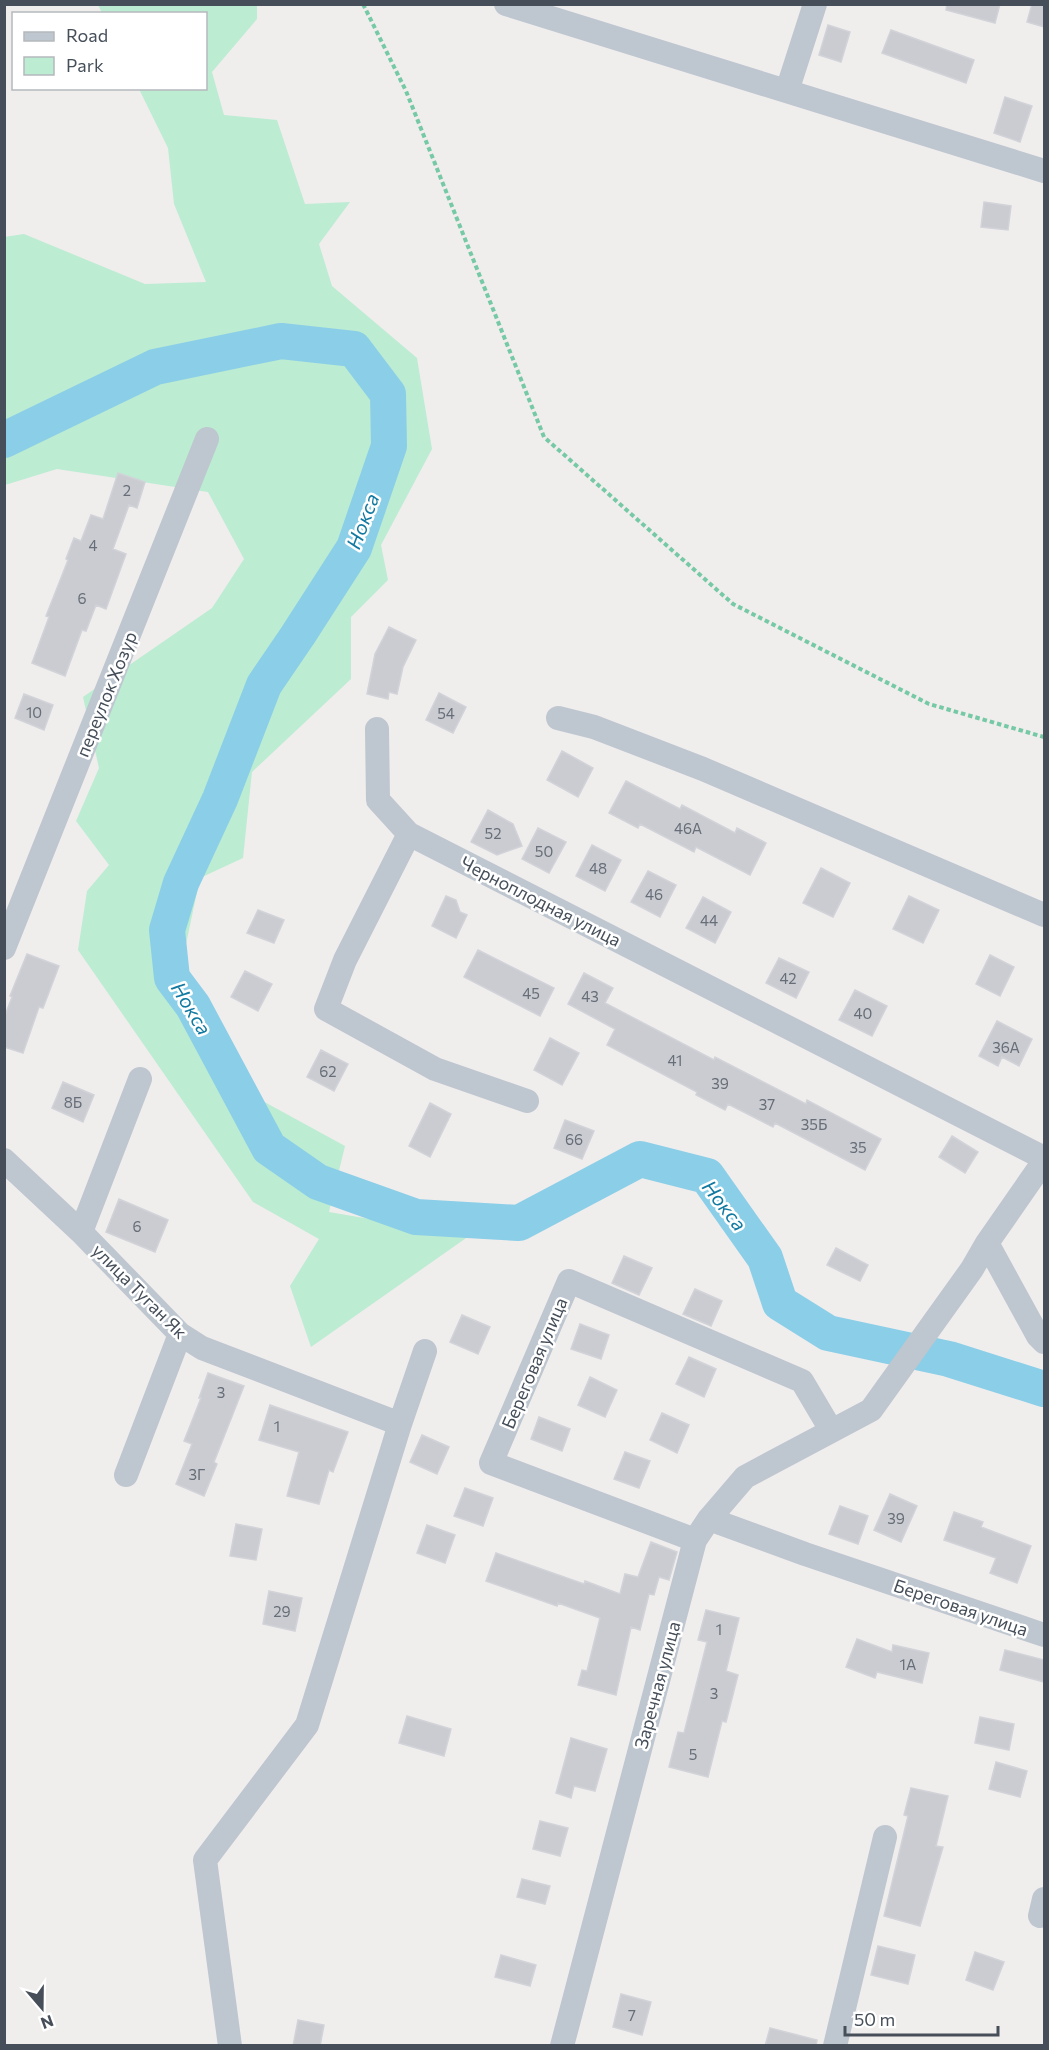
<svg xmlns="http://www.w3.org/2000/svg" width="1049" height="2050" font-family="Commissioner,sans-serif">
  <rect width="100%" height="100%" fill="#f0eded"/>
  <path fill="#bcecd2" d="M98 5H257V19L212 72 224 115 277 120 305 204 350 202 319 244 332 286 417 358 432 449 381 545 388 580 351 617V679L252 772 243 858 200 878 183 958 250 1094 345 1146 329 1212 469 1236 311 1347 290 1286 319 1239 253 1202 78 950 87 891 109 865 76 821 99 768 83 697 212 608 244 559 208 492 57 469 5 485 4 237 24 234 145 284 206 282 174 204 168 148 139 89 206 88V14L102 13Z"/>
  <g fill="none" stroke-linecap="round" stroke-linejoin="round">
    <path stroke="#8bcee8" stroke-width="36" d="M4 440 155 367 281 341 354 349 388 394 389 446 354 548 298 635 264 685 220 799 181 883 167 930 172 978 193 1006 269 1148 318 1182 416 1217 519 1223 640 1159 707 1176 765 1258 780 1303 828 1333 949 1359 1044 1389"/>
  </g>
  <path fill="#caccd2" stroke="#d1d3d8" stroke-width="1.5" d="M947 4H1000L995 23 946 10Z
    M1032 4H1044V27L1027 22Z
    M828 25 850 32 841 62 819 55Z
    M891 30 974 60 966 83 882 53Z
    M1005 97 1032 106 1020 142 994 133Z
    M984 202 1011 206 1008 230 981 227Z
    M118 473 145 482 137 508 129 505 113 549 126 554 106 609 96 605 86 631 82 630 65 676 32 663 49 617 46 616 68 560 66 559 74 538 81 541 91 515 103 519Z
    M389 627 416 640 403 667 397 694 389 692 388 699 367 694 375 654Z
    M439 693 466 707 453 733 426 720Z
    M24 694 53 705 44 730 15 718Z
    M562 751 593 768 578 797 547 780Z
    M626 781 680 809 682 805 735 833 737 828 766 843 750 875 696 847 694 852 640 824 638 828 609 813Z
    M488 810 513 824 522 846 497 855 471 842Z
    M538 828 566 842 549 873 522 859Z
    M592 845 621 860 605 891 576 876Z
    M821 868 850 883 833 917 803 903Z
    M648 871 676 885 660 917 631 902Z
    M446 896 456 900 460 912 467 915 456 938 432 926Z
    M909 896 939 910 923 943 893 929Z
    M703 897 731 912 715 943 686 928Z
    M258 910 284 920 274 943 247 933Z
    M478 950 554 988 540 1016 464 977Z
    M27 954 59 966 43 1008 39 1007 23 1053 4 1047V1018L12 997 10 996Z
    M990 955 1014 967 1000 996 976 984Z
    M779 958 809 972 796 998 766 983Z
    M245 971 272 984 258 1011 231 997Z
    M584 973 613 988 605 1003 714 1060 715 1057 806 1104 807 1100 881 1139 865 1170 775 1123 773 1127 728 1104 725 1110 696 1095 697 1092 607 1045 615 1029 568 1004Z
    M855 990 887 1006 872 1036 839 1020Z
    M997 1021 1032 1039 1019 1066 1002 1057 998 1066 979 1056Z
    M550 1038 579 1053 562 1085 534 1070Z
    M321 1050 348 1064 334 1091 307 1077Z
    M63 1082 94 1095 83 1122 52 1108Z
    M430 1103 451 1114 430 1157 409 1146Z
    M565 1120 594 1131 582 1159 554 1148Z
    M952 1136 978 1152 965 1173 939 1157Z
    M119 1199 168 1220 155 1252 106 1232Z
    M836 1248 868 1265 860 1281 827 1265Z
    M624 1256 652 1268 639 1295 612 1283Z
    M695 1289 722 1301 711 1326 683 1314Z
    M462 1315 490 1327 478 1354 450 1342Z
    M580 1324 609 1335 601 1359 571 1349Z
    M689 1357 716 1369 704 1397 676 1384Z
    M208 1373 244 1386 214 1462 217 1464 204 1496 176 1484 192 1444 184 1441 201 1398H199Z
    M590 1377 617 1390 605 1417 578 1405Z
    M270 1405 348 1432 333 1472 329 1470 319 1504 287 1496 299 1452 259 1440Z
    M662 1413 689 1425 677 1453 650 1440Z
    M539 1417 570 1429 562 1451 531 1439Z
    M422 1435 449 1447 437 1474 410 1462Z
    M625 1452 650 1461 639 1488 614 1479Z
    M465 1488 493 1498 483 1526 454 1516Z
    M890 1494 917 1506 901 1542 874 1530Z
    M840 1506 868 1516 858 1544 829 1534Z
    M954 1512 983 1522 981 1527 1031 1546 1017 1583 990 1573 996 1558 944 1540Z
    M236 1524 262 1529 256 1560 230 1556Z
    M427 1525 455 1535 445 1563 417 1553Z
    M651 1542 677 1552 669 1580 659 1577 654 1595 649 1594 640 1630 631 1627 616 1695 578 1685 582 1670 587 1671 600 1618 558 1603 557 1606 486 1581 496 1553 584 1584 585 1581 620 1594 625 1574 638 1577Z
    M269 1591 302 1598 295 1631 263 1624Z
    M706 1610 739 1618 726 1671 738 1675 726 1722 722 1721 708 1777 669 1767 678 1732 684 1733 707 1642 698 1640Z
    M857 1639 892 1652 893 1645 929 1653 922 1683 877 1672 875 1678 846 1667Z
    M1005 1650 1044 1660V1682L1000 1670Z
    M407 1716 451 1729 444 1756 399 1743Z
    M980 1717 1014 1724 1009 1750 975 1743Z
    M571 1738 607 1749 595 1791 574 1786 571 1798 556 1793Z
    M996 1762 1027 1771 1020 1797 989 1789Z
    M911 1788 948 1796 936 1846 943 1847 920 1926 884 1916 908 1816 904 1815Z
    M540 1821 568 1828 560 1856 533 1849Z
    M522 1879 550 1886 545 1904 517 1897Z
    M878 1946 915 1955 908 1984 871 1975Z
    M975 1952 1004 1962 993 1990 966 1980Z
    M501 1955 536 1965 530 1986 495 1977Z
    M621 1994 651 2002 642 2035 613 2027Z
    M298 2020 324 2025 320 2046H293Z
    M770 2028 817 2040 816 2046H765Z"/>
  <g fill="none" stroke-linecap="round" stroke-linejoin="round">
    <path stroke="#76c9a5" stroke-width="4" stroke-dasharray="4.5 3" stroke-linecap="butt" d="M363 4 406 91 544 437 733 604 929 704 1044 737"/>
    <path stroke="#bec6cf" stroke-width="24" d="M506 4 1044 171
      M787 91 815 4
      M558 718 594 727 703 769 1044 915
      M377 729 378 800 409 834
      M4 948 207 439
      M527 1101 435 1069 326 1009 345 960 409 834 1044 1158
      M4 1160 81 1232 180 1334 202 1348 400 1424
      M81 1232 140 1079
      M987 1243 1038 1336 1044 1342
      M126 1475 180 1334
      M709 1519 805 1554 1044 1635
      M695 1540 491 1463 569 1281 802 1381 831 1430
      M1040 1916 1044 1899
      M230 2046 205 1860 307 1725 400 1424 425 1351
      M562 2046 695 1540 709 1519 745 1477 871 1410 972 1269 987 1243 1044 1161
      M835 2046 885 1837"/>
  </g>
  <g text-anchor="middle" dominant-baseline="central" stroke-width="5" stroke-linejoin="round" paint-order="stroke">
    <g font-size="15" fill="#676e77">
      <text x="127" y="490">2</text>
      <text x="93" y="545">4</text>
      <text x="82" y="598">6</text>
      <text x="34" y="712">10</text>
      <text x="446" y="713">54</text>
      <text x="688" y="828">46А</text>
      <text x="493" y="833">52</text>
      <text x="544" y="851">50</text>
      <text x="598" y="868">48</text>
      <text x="654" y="894">46</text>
      <text x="709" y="920">44</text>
      <text x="788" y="978">42</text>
      <text x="531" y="993">45</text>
      <text x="590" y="996">43</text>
      <text x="863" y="1013">40</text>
      <text x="1006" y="1047">36А</text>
      <text x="675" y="1060">41</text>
      <text x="328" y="1071">62</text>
      <text x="720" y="1083">39</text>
      <text x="73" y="1102">8Б</text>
      <text x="767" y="1104">37</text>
      <text x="814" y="1124">35Б</text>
      <text x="574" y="1139">66</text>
      <text x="858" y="1147">35</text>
      <text x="137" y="1226">6</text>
      <text x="221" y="1392">3</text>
      <text x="277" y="1426">1</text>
      <text x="197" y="1474">3Г</text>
      <text x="896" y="1518">39</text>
      <text x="282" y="1611">29</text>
      <text x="719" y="1629">1</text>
      <text x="908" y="1664">1А</text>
      <text x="714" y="1693">3</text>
      <text x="693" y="1754">5</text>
      <text x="632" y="2015">7</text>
    </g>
    <g font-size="18" fill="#464f59" stroke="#fff">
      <text transform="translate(106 694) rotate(-68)">переулок Хозур</text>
      <text transform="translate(541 901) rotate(27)">Черноплодная улица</text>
      <text transform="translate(140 1291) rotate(45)">улица Туган Як</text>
      <text transform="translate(534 1363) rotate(-67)">Береговая улица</text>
      <text transform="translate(961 1607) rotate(19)">Береговая улица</text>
      <text transform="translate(657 1685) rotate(-75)">Заречная улица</text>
    </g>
    <g font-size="20" font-style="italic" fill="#1279a1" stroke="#fff">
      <text transform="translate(362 521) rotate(-69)">Нокса</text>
      <text transform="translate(192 1008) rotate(59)">Нокса</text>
      <text transform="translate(725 1205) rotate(52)">Нокса</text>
    </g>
  </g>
  <rect width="1049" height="2050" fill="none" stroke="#464f59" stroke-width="12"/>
  <rect x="12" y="12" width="195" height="78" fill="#ffffff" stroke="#b5b9bd" stroke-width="1.5"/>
  <rect x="24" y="32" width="30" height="9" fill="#bec6cf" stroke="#b5b9bd" stroke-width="1.5"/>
  <text x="66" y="42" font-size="18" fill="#464f59">Road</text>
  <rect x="24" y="57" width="30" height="18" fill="#bcecd2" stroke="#b5b9bd" stroke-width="1.5"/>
  <text x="66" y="72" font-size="18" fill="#464f59">Park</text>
  <g transform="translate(42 2008) rotate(160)" stroke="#ffffff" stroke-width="4.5" paint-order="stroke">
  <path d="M0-4.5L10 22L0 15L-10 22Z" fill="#464f59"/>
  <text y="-9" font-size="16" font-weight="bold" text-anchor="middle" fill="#464f59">N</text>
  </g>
  <path d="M845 2026v9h153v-9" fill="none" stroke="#464f59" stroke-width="3"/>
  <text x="854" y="2026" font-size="18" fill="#464f59" stroke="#ffffff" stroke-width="4.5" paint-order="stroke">50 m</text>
</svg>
